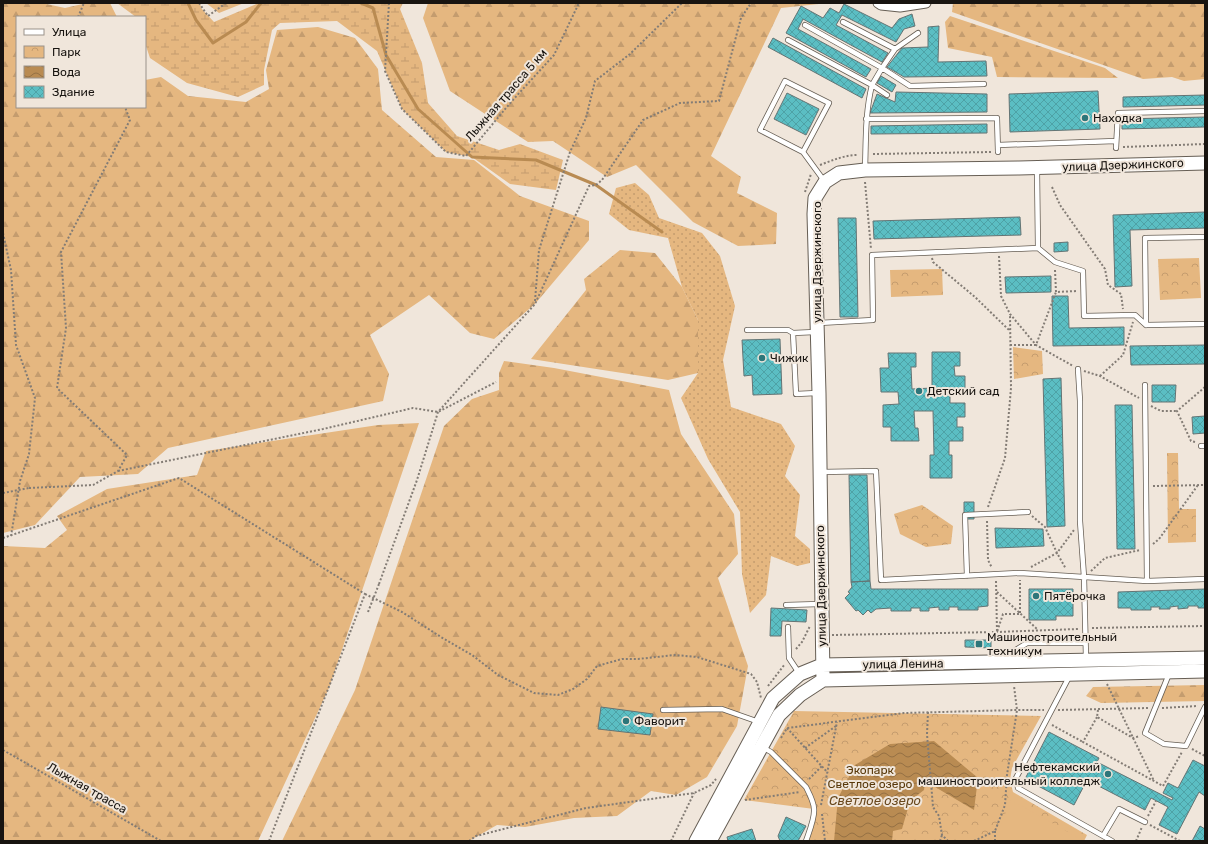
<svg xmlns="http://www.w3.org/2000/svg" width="1208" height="844" font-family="Rubik,sans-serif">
  <defs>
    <pattern id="grass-dots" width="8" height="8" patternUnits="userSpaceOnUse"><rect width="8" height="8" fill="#e5b780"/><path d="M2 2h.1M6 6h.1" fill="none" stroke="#c49c6e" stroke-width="1.8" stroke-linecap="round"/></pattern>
    <pattern id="forest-firs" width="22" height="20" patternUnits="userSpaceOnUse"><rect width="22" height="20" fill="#e5b780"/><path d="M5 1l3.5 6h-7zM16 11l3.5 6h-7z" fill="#c49c6e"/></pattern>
    <pattern id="wetland-marsh" width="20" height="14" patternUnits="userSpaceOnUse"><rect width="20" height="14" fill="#e5b780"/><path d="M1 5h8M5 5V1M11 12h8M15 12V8" fill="none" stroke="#c49c6e"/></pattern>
    <pattern id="park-crowns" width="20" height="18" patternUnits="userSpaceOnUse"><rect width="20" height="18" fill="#e5b780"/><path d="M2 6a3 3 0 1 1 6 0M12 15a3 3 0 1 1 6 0" fill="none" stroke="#c49c6e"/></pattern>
    <pattern id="water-waves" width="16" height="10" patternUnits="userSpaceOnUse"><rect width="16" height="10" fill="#b98b52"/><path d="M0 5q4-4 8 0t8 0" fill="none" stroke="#957043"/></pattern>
    <pattern id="building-cross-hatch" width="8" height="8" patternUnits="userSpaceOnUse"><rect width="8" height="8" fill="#5bbec3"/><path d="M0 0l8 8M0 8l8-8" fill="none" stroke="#4ea2a6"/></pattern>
  </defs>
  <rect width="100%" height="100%" fill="#f0e6db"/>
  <path fill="url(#grass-dots)" d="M635 183 649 195 659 218 702 233 720 256 735 306 723 360 731 407 781 424 795 446 785 476 800 495 795 536 810 549V563L797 566 771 556 766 595 750 613 742 574 740 512 708 459 681 398 698 373V320L682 287 668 238 629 230 609 214 616 188Z"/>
  <path fill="url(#forest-firs)" d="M3 3H42L65 8 87 3H110L117 17H17V107H145V80L161 77 188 96 246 102 269 89 266 70 277 30 318 27 355 38 378 69 382 110 436 157 474 160 520 196 589 221V240L535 304 494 339 470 333 429 295 370 335 389 374 383 401 168 448 138 474 80 477 35 525 3 533Z
    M206 3H244L219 13Z
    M428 3H828L781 8 711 156 741 177 737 193 777 213 776 244 738 246 693 222 636 165 607 177 553 141 528 142 450 91 423 18Z
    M953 3H1205V79L1184 81 1172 77 1143 79 952 12Z
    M950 16 1105 68 1118 78 997 77 992 57 948 48 945 22Z
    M620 250 655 253 682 287 698 320V373L668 380 531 359 586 290 584 279Z
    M504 361 554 368 669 390 681 434 734 514 738 554 718 578 748 666 737 726 707 777 676 795 651 791 617 816 574 818 525 827 497 825 469 841H282L355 690 444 426 472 399 499 390V373Z
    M419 423 329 688 258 841H3V546L45 548 67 530 57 516 107 489 197 475 206 451 378 425Z
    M1205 685V701L1101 703 1086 696 1093 687Z"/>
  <path fill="url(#wetland-marsh)" d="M117 3H200L201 8 214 22 259 3H403L400 9 422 63 428 103 457 136 499 150 520 144 563 160 556 190 510 184 472 157 446 152 402 109 377 51 337 21 280 23 272 30 264 70V85L238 97 187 83 150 58 145 43V17H136Z"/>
  <path fill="url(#park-crowns)" d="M1199 258 1201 298 1160 300 1158 259Z
    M942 269 943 295 891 297 890 270Z
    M1013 347 1042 351 1043 374 1014 379Z
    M1167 453H1178L1179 509H1196V542L1168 543Z
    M922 505 953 526 951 544 926 547 900 534 894 514Z
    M794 711 1041 716 1012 768 1010 780 1013 792 1087 835 1084 841H805L814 809 744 800Z"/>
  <path fill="#e5b780" d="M1011 800 1077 837 1076 841H994Z"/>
  <path fill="url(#water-waves)" d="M934 741 978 778 974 810 925 781 924 790 910 801 902 829 893 831 892 841H834L838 798 855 765 890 744Z"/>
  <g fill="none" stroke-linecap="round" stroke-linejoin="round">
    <path stroke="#b98b52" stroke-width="3" d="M188 3 196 20 213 43 246 22 261 3
      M361 3 373 8 386 55 418 109 472 157 536 160 596 185 662 232"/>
  </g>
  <path fill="url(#building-cross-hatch)" stroke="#647474" d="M844 4 892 28 899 19 912 14 915 26 904 29 896 42 842 15 836 25 888 53 882 62 803 19 798 29 871 69 866 77 786 33 801 6 823 18 830 8 839 13Z
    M939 26 938 62 986 61 987 76 904 77 887 67 902 48 928 47V27Z
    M773 38 866 89 862 98 768 47Z
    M881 76 896 85 892 92 877 83Z
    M1098 91 1100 129 1010 132 1009 94Z
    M896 92 987 94V112L870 113 877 94 895 102Z
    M787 93 819 109 806 135 774 119Z
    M1205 95V105L1123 107V97Z
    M1205 117V127L1122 129V119Z
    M987 124V133L871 134V126Z
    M1205 212V228L1130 230 1132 286 1115 287 1113 215Z
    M1020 217 1021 235 874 239 873 221Z
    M838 218H856L858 317H840Z
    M1068 242V251L1054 252V243Z
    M1051 276V292L1006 293 1005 277Z
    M1052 296H1068L1069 328 1124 327V345L1053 346Z
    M780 339 782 394 753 395 752 375 744 376 742 340Z
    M1205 345V364L1131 365 1130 346Z
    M932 352H960V366H954L955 376H965V391H950V403H965V417H957V427H963V441H949V455H952V478H930V455H934L933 411H914L915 428H918L919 441H891V427H883V405L899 404 898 392H881L880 368H889L888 353H916V367H911L912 389 932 388Z
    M1061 378 1065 526 1047 527 1043 379Z
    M1152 385H1176L1175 402H1152Z
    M1115 405H1132L1135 549H1117Z
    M1205 416V433L1193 434 1192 417Z
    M849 475H867L870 581 851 582Z
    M964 502H974V519H964Z
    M995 528 1043 529 1044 546 996 548Z
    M870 581 871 589H988V606L978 607V610H958V607H949V610H939V607L929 608V611H920V608H911V611H891V608L876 609 871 613 868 610 863 615 858 610 856 611 845 598 850 593 848 592 852 587 851 582Z
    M1029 589H1073V616H1056V620H1029Z
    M1205 589V608H1198V606H1188V608L1178 609V606L1170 607V609H1159L1160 607H1151V610H1131V608H1118V592Z
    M771 608 807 610 806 622 782 621 781 636H770Z
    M965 640H991V648L965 647Z
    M601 707 653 714 650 735 598 729Z
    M1049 732 1099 758 1097 762 1172 800 1173 798 1163 793 1168 783 1178 788 1193 760 1205 766V781L1204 784H1205V796L1199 792 1177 834 1159 825 1168 807 1151 798 1145 810 1087 780 1074 805 1025 779Z
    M786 817 806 826 798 841H780L778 836Z
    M1200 826 1205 829V841H1192Z
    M752 829 756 841H728L727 837Z"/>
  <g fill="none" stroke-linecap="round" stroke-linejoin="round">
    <g stroke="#665e54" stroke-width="6">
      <path id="service" d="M843 22 895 49 882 68 910 86 984 84
        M805 25 882 68 872 85 887 95
        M788 40 872 85C865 113 866 141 865 170
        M895 49 918 33
        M866 119 997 118 998 152
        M998 145 1116 141
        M1116 148 1118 113 1205 111
        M803 152 829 103 785 81 760 130 803 152 825 182
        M1037 170 1038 248 1055 262 1083 271 1084 316 1135 315 1146 325 1145 238 1205 237
        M819 323 873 320 872 255 1038 248
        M1146 325 1205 324
        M747 330H788L793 333
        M815 332 793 333 796 394 817 393
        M1145 385 1147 581
        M1201 446H1205
        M821 472 876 471 881 580 1020 573 1084 577 1080 521V401L1078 369
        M967 576 965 515 1028 512
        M786 605 820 604
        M788 627 789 658 799 673
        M1003 658 1027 643H1085
        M1086 658 1084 577 1147 581 1205 579
        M1169 674 1145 733 1164 744 1186 746 1205 707
        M1069 677 1016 778 1018 788 1112 841
        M663 710 722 709 759 722
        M762 747 771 752 806 787C809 793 814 802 814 809 815 818 809 832 806 841
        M1103 836 1119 809 1145 822"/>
    </g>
    <g stroke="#665e54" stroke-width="11">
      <path id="minor" d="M878 3 881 5 900 7 926 3"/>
    </g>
    <g stroke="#665e54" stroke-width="15">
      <path id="secondary" d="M823 680 819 393 814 214 815 198 825 182 839 173 865 170 1019 168 1205 163
        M696 841 773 698 800 674 822 665 1205 658
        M710 841 779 715 800 695 823 680 1205 671"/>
    </g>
    <path stroke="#837c75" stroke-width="2" stroke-dasharray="2 2" stroke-linecap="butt" d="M199 3 208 16 226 3
      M389 3 385 71 402 109 446 152 466 156 511 102 554 55 579 3
      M78 17 84 3
      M1123 147 1205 144
      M873 154 992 152
      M820 165C833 160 845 155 858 155
      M865 182 871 249
      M1052 187 1060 205 1105 269 1108 285 1121 294 1123 309
      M805 192 811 174
      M3 233 11 270 16 345 35 398 29 454 20 481 11 536
      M999 256 1001 296 1010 314 1036 345 1073 366
      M932 258 933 262 975 297 1010 331
      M1055 270 1056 292 1077 291
      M535 301 539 250 570 152 586 118 595 81 630 54 682 3
      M1010 345H1036L1056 292
      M1084 371 1100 376 1139 398
      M1100 376 1123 355 1133 322
      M1151 406 1161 411H1177
      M1195 442 1191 441 1177 411 1205 387
      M118 471 323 429 413 408 438 412 496 382
      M1153 486 1205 485
      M29 488 93 485 118 471 127 455 57 388 66 328 61 252 130 120 125 107
      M988 507 1005 458 1011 388 1010 314
      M1032 516 1045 527 1057 553 1066 569
      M987 521 988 560 992 568
      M3 538 179 478 365 594 269 841
      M1153 544 1159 539 1198 485
      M1031 567 1057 553 1074 530
      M1091 571 1105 558 1140 550
      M996 581 997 632 1003 614H1020V580
      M379 584 417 480 438 412 535 304 589 186 596 185 602 180 643 120 680 103 719 101 741 18 751 3
      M997 592 1037 629
      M365 594 402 612 441 637 472 655 498 675 534 693 558 695 573 689 587 679 597 666 622 659H638L675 655 697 657 751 674 757 682 761 698
      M1092 628 1205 626
      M832 635 997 632 1078 629
      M796 649 802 642 810 626
      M1107 684 1154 781
      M768 686 785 664
      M1162 708 1198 706
      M1058 710 1148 708
      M1098 710 1097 717 1133 738 1140 736
      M928 712 927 734 933 807 939 816 942 835 948 841
      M1097 717 1083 742 1163 786 1182 752
      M1052 725 1083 742
      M787 728 828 773
      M781 738 787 728 904 713 1017 710H1044
      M805 748 836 726
      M1192 749 1205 756
      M3 750 161 841
      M809 779 822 766
      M745 800 800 792
      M821 805 837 722
      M822 814 825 841
      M1148 816 1156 801
      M1150 825 1180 841
      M995 831V841
      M469 841 476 836 586 808 694 793 711 785 716 779
      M671 841 694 793
      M940 841 942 835
      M974 841 995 831 1005 805 1007 775 1017 710 1014 686
      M1136 841 1142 827"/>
    <use href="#service" stroke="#fff" stroke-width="4.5"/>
    <use href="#minor" stroke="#fff" stroke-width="9"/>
    <use href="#secondary" stroke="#fff" stroke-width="13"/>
    <path stroke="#837c75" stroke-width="2" stroke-dasharray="2 2" stroke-linecap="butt" d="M3 493 29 488
      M368 612 379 584"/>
  </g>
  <g fill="#2d767a" stroke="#f0e6db" stroke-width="1.5">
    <circle cx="1085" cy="118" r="4"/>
    <circle cx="762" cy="358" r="4"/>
    <circle cx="919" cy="391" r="4"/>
    <circle cx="1036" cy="596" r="4"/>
    <rect x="975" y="640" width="8" height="8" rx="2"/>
    <circle cx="626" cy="721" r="4"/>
    <circle cx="1108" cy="774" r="4"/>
  </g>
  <g text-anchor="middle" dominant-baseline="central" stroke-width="4" stroke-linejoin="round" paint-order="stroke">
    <g font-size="12" fill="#181410" stroke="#f0e6db">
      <text transform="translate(506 95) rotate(-49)">Лыжная трасса 5 км</text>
      <text transform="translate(1123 165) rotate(-2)">улица Дзержинского</text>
      <text transform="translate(817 262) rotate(-90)">улица Дзержинского</text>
      <text transform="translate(821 586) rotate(-91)">улица Дзержинского</text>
      <text transform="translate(903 664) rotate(-1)">улица Ленина</text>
      <text transform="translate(87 788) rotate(30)">Лыжная трасса</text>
    </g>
    <g font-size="12" fill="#181410" stroke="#f0e6db" text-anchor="start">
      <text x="1093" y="118">Находка</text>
      <text x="770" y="358">Чижик</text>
      <text x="927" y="391">Детский сад</text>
      <text x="1044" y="596">Пятёрочка</text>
      <text x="987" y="637">Машиностроительный<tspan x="987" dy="14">техникум</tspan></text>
      <text x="634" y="721">Фаворит</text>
      <text x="1100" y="767" text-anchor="end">Нефтекамский<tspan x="1100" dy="14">машиностроительный колледж</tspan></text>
    </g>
    <g font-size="12" fill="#583809" stroke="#f0e6db">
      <text x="870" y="770">Экопарк<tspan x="870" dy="14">Светлое озеро</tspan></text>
    </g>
    <g font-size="13" font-style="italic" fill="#69481d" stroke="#f0e6db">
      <text x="875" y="800">Светлое озеро</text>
    </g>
  </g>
  <rect width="1208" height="844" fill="none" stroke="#181410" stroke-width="8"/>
  <rect x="16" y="16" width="130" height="92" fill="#f0e6db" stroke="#9a928a"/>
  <rect x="24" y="29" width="20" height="6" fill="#ffffff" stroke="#9a928a"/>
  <text x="52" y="36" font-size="12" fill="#181410">Улица</text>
  <rect x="24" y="46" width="20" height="12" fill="url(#park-crowns)" stroke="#9a928a"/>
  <text x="52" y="56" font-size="12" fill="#181410">Парк</text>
  <rect x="24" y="66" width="20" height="12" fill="url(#water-waves)" stroke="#9a928a"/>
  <text x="52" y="76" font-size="12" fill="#181410">Вода</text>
  <rect x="24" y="86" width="20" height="12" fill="url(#building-cross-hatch)" stroke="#9a928a"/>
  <text x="52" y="96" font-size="12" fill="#181410">Здание</text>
</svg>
